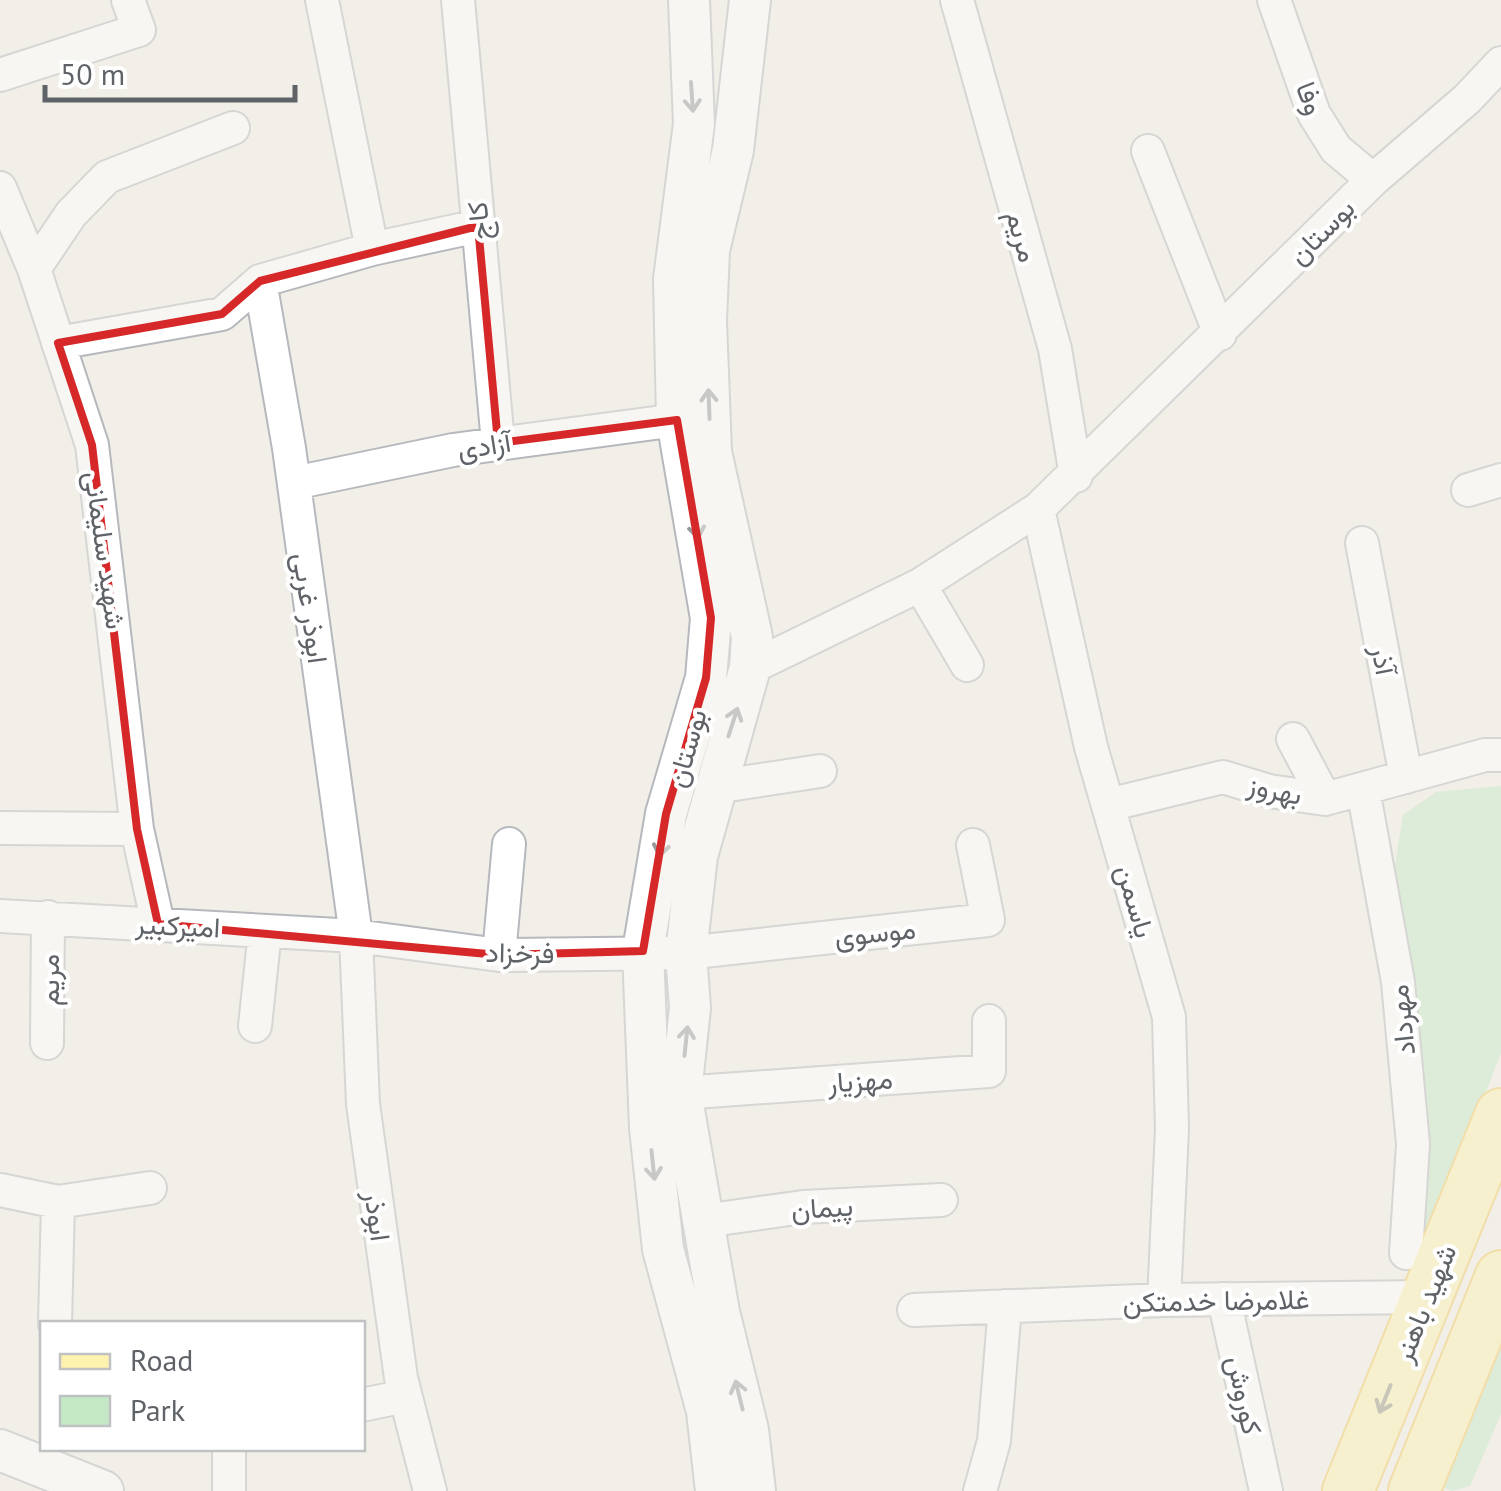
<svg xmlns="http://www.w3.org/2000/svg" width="1501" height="1491" font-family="'PT Sans',Vazirmatn,sans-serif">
  <rect width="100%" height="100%" fill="#f1efe8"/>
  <path fill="#c5e8c5" d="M1501 786V1053L1419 1264 1394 872 1403 815 1436 792Z
    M1501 1319V1414L1470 1486 1452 1491 1435 1484Z"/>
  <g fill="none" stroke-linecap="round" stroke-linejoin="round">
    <g stroke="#b5b8bc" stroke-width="36">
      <path id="minor" d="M322 0 372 249
        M458 0 498 443
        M957 0 1055 349 1076 476
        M1274 0 1314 114 1336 149 1373 180
        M0 75 139 30 128 0
        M1148 151 1220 334
        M0 188 34 269 92 445 137 829 158 924
        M34 269 71 214 107 177 233 128
        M260 281 289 448 356 936 363 1104 401 1378 430 1491
        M58 343 222 314 260 281 372 249 478 226
        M294 483 453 450 677 420
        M1468 490 1501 480
        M1038 509 1091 747 1169 1017 1172 1129 1164 1300
        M1362 543 1406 777
        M920 585 967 665
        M750 668 920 585 1038 509 1373 180 1467 99 1501 63
        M1293 739 1325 799
        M715 787 820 771
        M1363 789 1398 982 1413 1144 1406 1253
        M1108 805 1223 777 1269 791 1325 799 1485 755H1501
        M0 828 137 829
        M0 916 356 936 499 955 686 953 988 920 973 845
        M499 955 509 844
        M255 1026 265 931
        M47 1043 48 917
        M681 1093 989 1071V1021
        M0 1190 58 1202 150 1188
        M704 1221 803 1207 941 1200
        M1224 1299 1266 1491
        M914 1310 1164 1300 1427 1297
        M55 1324 58 1202
        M362 1405 405 1396
        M229 1491V1448
        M980 1491 994 1441 1005 1306"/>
    </g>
    <g stroke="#b5b8bc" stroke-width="44">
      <path id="tertiary" d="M689 0 694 124 674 279 677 420 711 618 706 678 666 814 643 951 650 1128 663 1249 707 1411 716 1491
        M750 0 733 150 709 250 706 321 711 452 752 637 750 668 697 856 686 953 690 1008 681 1093 719 1312 748 1430 755 1491
        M0 1450 103 1491"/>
    </g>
    <g stroke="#f2c960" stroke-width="54">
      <path id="primary" d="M1348 1491 1501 1114
        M1414 1491 1501 1276"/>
    </g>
    <use href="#minor" stroke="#fff" stroke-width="32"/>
    <use href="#tertiary" stroke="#fff" stroke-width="40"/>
    <use href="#primary" stroke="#fff2af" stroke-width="50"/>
  </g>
  <defs><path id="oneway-shaft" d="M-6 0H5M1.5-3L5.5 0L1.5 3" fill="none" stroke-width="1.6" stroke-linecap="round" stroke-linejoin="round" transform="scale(2.5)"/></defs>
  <g stroke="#979a9d">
    <use href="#oneway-shaft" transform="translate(692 97) rotate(86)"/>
    <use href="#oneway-shaft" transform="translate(709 404) rotate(-92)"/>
    <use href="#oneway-shaft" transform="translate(696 524) rotate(81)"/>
    <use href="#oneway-shaft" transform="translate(733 722) rotate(-72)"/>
    <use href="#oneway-shaft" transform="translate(662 842) rotate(100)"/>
    <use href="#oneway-shaft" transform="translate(686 1041) rotate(-84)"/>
    <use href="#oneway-shaft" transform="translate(653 1165) rotate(84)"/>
    <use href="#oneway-shaft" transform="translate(739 1395) rotate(-104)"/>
  </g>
  <use stroke="#979581" href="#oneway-shaft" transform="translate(1385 1399) rotate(112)"/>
  <path d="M0 0H1501V1491H0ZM478 226 498 443 677 420 711 618 706 678 666 814 643 951 499 955 158 924 137 829 92 445 58 343 222 314 260 281Z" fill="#f1efe8" fill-opacity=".55" fill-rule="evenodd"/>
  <path fill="none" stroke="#d62828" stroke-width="8" stroke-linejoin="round" d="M478 226 498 443 677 420 711 618 706 678 666 814 643 951 499 955 158 924 137 829 92 445 58 343 222 314 260 281Z"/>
  <g text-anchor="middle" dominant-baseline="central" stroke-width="8" stroke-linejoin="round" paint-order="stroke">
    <g font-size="28" fill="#5f6368" stroke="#fff">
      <text transform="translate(1311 98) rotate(69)">وفا</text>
      <text transform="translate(478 221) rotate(-95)">کاج</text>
      <text transform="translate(1321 231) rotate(-45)">بوستان</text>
      <text transform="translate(1023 236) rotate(74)">مریم</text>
      <text transform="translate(484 445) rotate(-9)">آزادی</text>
      <text transform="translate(106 550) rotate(82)">شهید سلیمانی</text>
      <text transform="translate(311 608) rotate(82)">ابوذر غربی</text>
      <text transform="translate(1384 660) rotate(79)">آذر</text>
      <text transform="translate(686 748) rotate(-74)">بوستان</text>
      <text transform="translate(1275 789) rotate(12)">بهروز</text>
      <text transform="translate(1136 901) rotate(74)">یاسمن</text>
      <text transform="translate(178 925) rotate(3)">امیرکبیر</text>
      <text transform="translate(875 932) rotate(-6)">موسوی</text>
      <text transform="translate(520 952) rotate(1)">فرخزاد</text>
      <text transform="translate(48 980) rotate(-90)">مریم</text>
      <text transform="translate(1401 1020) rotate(-96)">مهرداد</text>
      <text transform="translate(860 1080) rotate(-4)">مهزیار</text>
      <text transform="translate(822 1207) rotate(-4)">پیمان</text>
      <text transform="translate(378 1216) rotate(82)">ابوذر</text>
      <text transform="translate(1216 1300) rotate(-1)">غلامرضا خدمتکن</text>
      <text transform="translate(1424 1303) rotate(-68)">شهید باهنر</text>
      <text transform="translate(1245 1395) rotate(78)">کوروش</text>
    </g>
  </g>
  <rect x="40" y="1321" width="325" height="130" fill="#ffffff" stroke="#bfc1c3" stroke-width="2.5"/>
  <rect x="60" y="1354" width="50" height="15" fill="#fff2af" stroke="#bfc1c3" stroke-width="2.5"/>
  <text x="130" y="1371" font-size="30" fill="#5f6368">Road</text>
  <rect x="60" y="1396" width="50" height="30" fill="#c5e8c5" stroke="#bfc1c3" stroke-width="2.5"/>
  <text x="130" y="1421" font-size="30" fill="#5f6368">Park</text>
  <path d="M45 85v15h250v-15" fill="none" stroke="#5f6368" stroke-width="5"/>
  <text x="60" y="85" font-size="30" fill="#5f6368" stroke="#ffffff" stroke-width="8" paint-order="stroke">50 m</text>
</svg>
